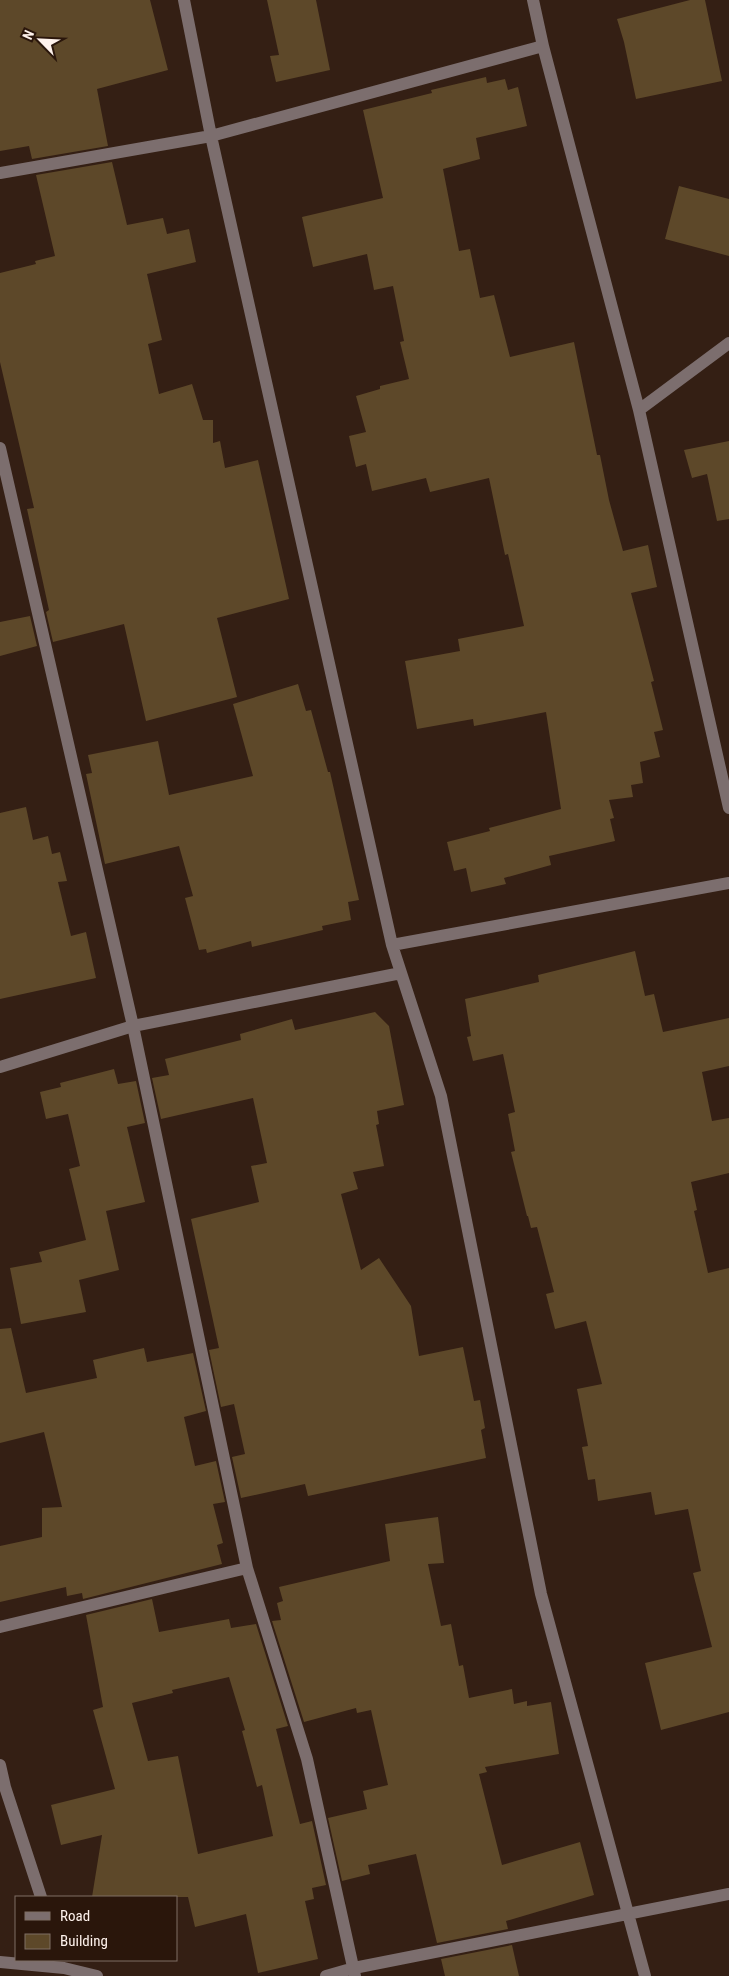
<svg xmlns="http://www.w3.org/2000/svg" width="729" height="1976" font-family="'Roboto Condensed',sans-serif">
  <rect width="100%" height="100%" fill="#341f14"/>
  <path fill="#5d4829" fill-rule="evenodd" d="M0 0H150L168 70 97 89 108 146 32 159 29 146 0 151Z
    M267 0H316L330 70 276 82 270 56 279 55Z
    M690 0H705L722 81 636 99 624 42 617 19Z
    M486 77 487 83 505 79 508 90 518 87 527 126 476 138 480 159 443 169 459 251 470 249 480 298 494 295 510 357 574 342 597 455H600L609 500 623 551 648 545 657 587 631 593 654 681 651 682 663 730 654 732 660 757 640 762 643 783 631 785 633 797 609 800 614 818 610 819 615 841 549 856 551 865 504 878 506 884 471 892 466 868 454 871 447 842 490 831 489 828 561 809 546 712 474 726 473 719 417 729 405 661 460 651 458 639 524 626 508 554 505 555 489 478 430 492 426 478 372 491 366 464 356 467 349 436 366 432 356 396 380 389V386L409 379 400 342 404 341 393 286 374 290 367 254 313 267 302 217 383 198 363 110 432 93 431 90Z
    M112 162 127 225 163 218 167 234 189 229 196 262 147 274 162 340 148 344 159 394 192 384 203 420H213V443L220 441 225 468 258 460 289 599 217 618 237 697 146 721 124 624 53 642 46 612 49 610 27 509 34 508 0 362V273L36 264 35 261 55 256 36 175Z
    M679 186 729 199V256L665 239Z
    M729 441V519L717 521 707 474 692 478 684 450Z
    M30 616 37 646 0 656V622Z
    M298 684 306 711 311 710 328 772H330L359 900 348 902 351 920 322 926 323 930 252 947 251 941 207 953 206 949 199 950 185 898 193 896 179 846 105 864 86 774 92 773 88 755 158 741 169 795 253 776 233 704Z
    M26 807 33 840 48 836 52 854 60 852 67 881 58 882 71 936 86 932 96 978 0 999V813Z
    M635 951 645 996 654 994 663 1032 729 1018V1066L702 1072 712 1121 729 1118V1173L691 1182 697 1210 694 1211 708 1273 729 1268V1712L661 1730 645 1663 712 1647 693 1573 701 1571 688 1509 655 1515 651 1492 598 1501 595 1479 588 1480 582 1447 588 1446 577 1389 602 1384 586 1321 555 1329 546 1294 554 1292 537 1227 531 1228 528 1216H527L511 1152 515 1151 508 1114 515 1112 503 1054 473 1061 467 1037 471 1036 465 999 539 982 538 975Z
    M375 1012 389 1026 404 1105 377 1111 379 1124 376 1125 384 1166 353 1172 358 1189 341 1194 361 1270 379 1258 411 1306 419 1356 463 1347 474 1401 480 1400 485 1428 481 1430 486 1458 308 1496 305 1484 241 1498 232 1457 245 1454 234 1404 221 1407 209 1350 219 1348 191 1219 259 1202 251 1166 267 1163 253 1098 161 1119 152 1078 169 1075 165 1059 241 1040 240 1034 292 1019 295 1030Z
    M114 1069 118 1084 136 1081 145 1123 127 1127 145 1202 106 1211 119 1270 79 1280 86 1312 21 1324 10 1268 42 1262 39 1252 86 1240 69 1169 80 1166 68 1114 46 1119 40 1092 61 1087 60 1083Z
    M11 1328 26 1393 97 1378 93 1360 144 1348 147 1362 193 1353 206 1411 184 1417 195 1466 216 1461 225 1502 213 1504 223 1543 217 1545 222 1564 83 1599 82 1593 67 1596 66 1587 0 1602V1546L42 1537V1508L62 1507 44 1432 0 1443V1329Z
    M438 1517 444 1563 428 1564 441 1626 451 1624 459 1666 463 1665 469 1698 512 1689 514 1704 527 1701V1706L551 1702 559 1754 485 1767 487 1772 479 1774 502 1865 580 1842 594 1895 506 1921 508 1929 437 1943 416 1854 368 1865 370 1874 342 1881 328 1818 367 1809 363 1791 388 1785 371 1710 357 1713 356 1708 304 1722 272 1621 281 1620 277 1603 283 1601 279 1587 390 1561 385 1524Z
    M152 1599 159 1632 229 1619 231 1628 256 1624 288 1726 276 1729 300 1824 312 1821 326 1885 312 1888 314 1899 305 1901 318 1959 258 1973 246 1914 195 1927 188 1897H92L102 1835 61 1845 51 1805 115 1789 93 1710 103 1707 86 1615ZM229 1677 245 1730 242 1731 257 1787 262 1785 273 1836 198 1854 178 1756 148 1761 132 1703 173 1693 172 1690Z
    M512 1945 519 1976H445L441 1959Z"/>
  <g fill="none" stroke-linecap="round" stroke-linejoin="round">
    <path stroke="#7c6e6e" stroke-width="12" d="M184 0 211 136 392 945 441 1096 541 1594 645 1976
      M533 0 543 46 639 410 729 808
      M0 173 211 136 543 46
      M639 410 729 343
      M0 448 133 1026 247 1568 307 1759 355 1976
      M392 945 729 883
      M0 1067 133 1026 401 973
      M0 1627 247 1568
      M0 1765 5 1787 41 1897
      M0 1962 64 1968 97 1976
      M326 1976 354 1968 729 1894"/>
  </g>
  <rect x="15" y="1896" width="162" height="65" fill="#2a160b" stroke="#7f6e65"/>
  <rect x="25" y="1912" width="25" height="8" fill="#7c6e6e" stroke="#7f6e65"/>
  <text x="60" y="1921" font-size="15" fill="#fef2ec">Road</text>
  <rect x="25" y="1934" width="25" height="15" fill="#5d4829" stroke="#7f6e65"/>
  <text x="60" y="1946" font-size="15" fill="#fef2ec">Building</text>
  <g transform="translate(40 40) rotate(294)" stroke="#2a160b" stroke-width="4" paint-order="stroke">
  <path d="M0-4L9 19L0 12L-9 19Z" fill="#fef2ec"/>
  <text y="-8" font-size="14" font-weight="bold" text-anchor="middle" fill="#fef2ec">N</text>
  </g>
</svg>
